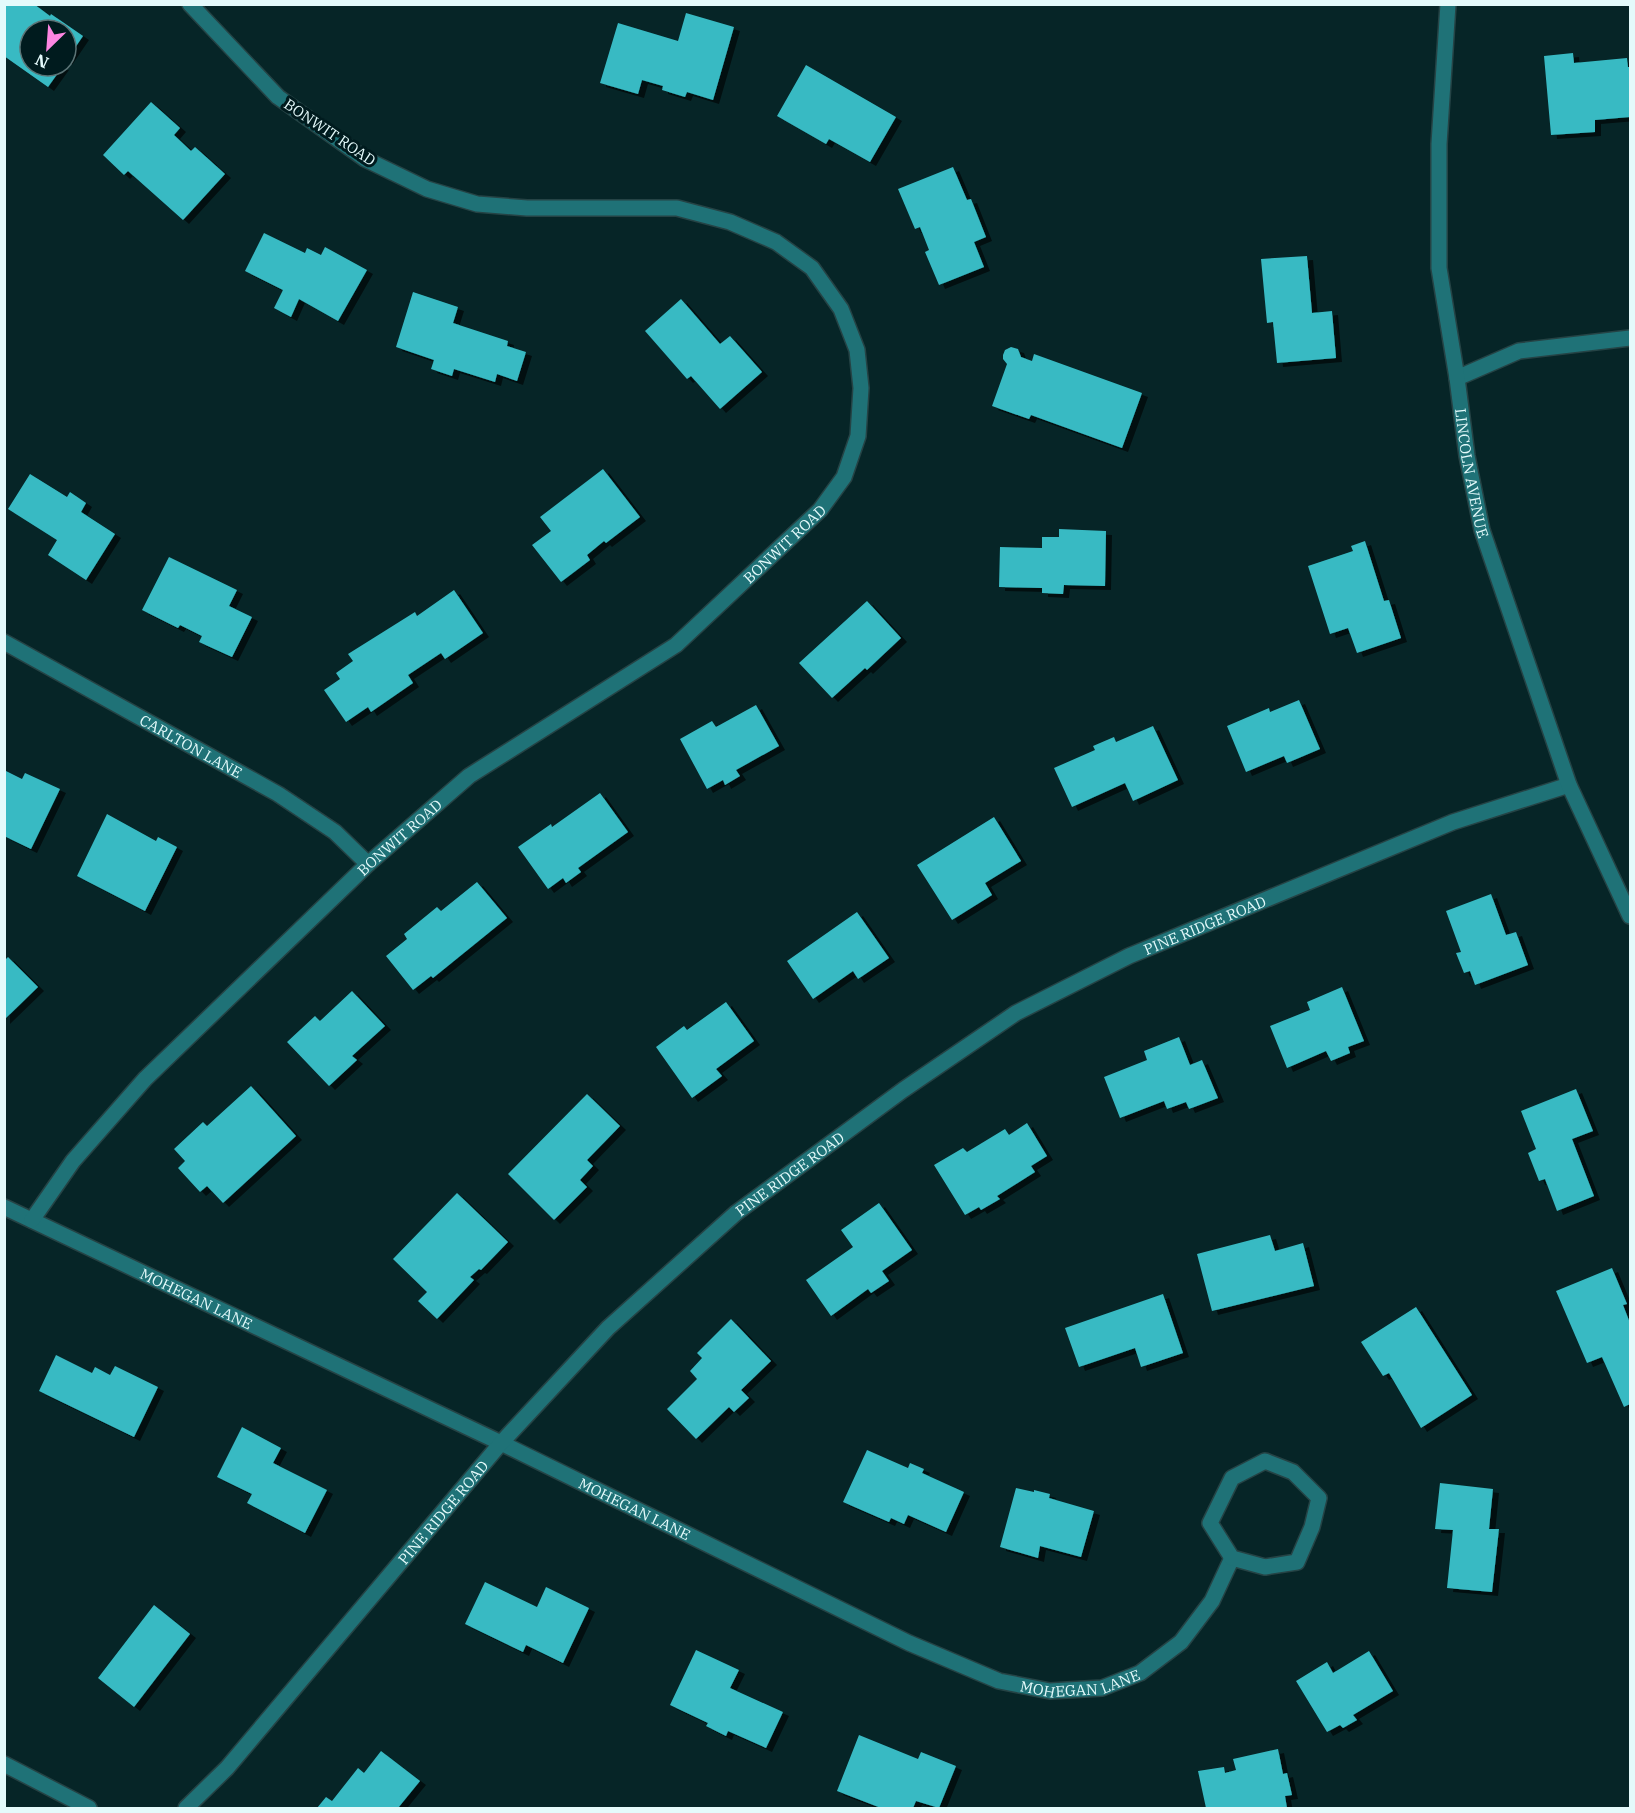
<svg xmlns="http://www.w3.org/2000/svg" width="1635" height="1813" font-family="'IBM Plex Serif',serif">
  <defs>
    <filter id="shadow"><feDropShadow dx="6" dy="4" stdDeviation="0" flood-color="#0009"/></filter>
  </defs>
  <rect width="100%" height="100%" fill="#062527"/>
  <path fill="#38bac3" filter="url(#shadow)" d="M4 4H34L50 16 51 14 83 36 66 61V30H30V66H63L48 87 4 56Z
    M686 13 734 27 713 100 687 92 685 97 662 90 663 86 642 80 638 94 600 83 618 23 678 41Z
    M1573 53 1574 63 1627 58 1628 67H1630V117L1595 120V132L1551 135 1544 56Z
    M806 65 896 117 870 162 829 139 826 144 777 116Z
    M151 102 180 128 174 135 191 151 195 147 225 174 183 220 128 171 124 175 103 155Z
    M953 167 967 200 971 199 986 237 974 242 984 267 939 285 925 252 929 250 920 227 915 229 898 189Z
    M264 233 305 253 307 248 321 255 325 247 367 270 338 321 299 299 291 317 274 308 283 290 245 271Z
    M1307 256 1312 313 1332 311 1336 358 1277 363 1273 322 1267 323 1261 259Z
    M413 292 458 307 453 323 508 341 507 346 526 352 517 381 497 374 495 382 454 369 452 376 431 369 434 360 396 347Z
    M681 299 720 344 730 336 762 372 720 409 691 376 687 379 645 331Z
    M1011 347 1018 349 1021 357 1032 361 1034 354 1142 393 1122 448 1031 415 1029 419 992 406 1007 364 1003 359V355L1005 350Z
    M603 469 640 517 606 543 604 541 587 555 590 560 561 582 532 545 551 531 540 517Z
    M30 474 67 497 70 492 86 503 81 512 115 534 86 580 48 555 57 540 8 509Z
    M1059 529 1106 531 1105 586 1064 585 1063 594 1042 593V588L999 587 1000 547 1042 548V537H1059Z
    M1365 541 1384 601 1389 600 1401 638 1357 653 1348 628 1330 634 1308 566 1353 551 1351 546Z
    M169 557 237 590 229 606 252 617 232 657 199 642 202 636 180 625 178 628 142 610Z
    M454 590 483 633 445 659 441 653 408 675 413 683 371 712 368 707 346 722 324 690 340 679 336 673 353 661 348 654 415 612 417 616Z
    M867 601 901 638 867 670 865 668 832 698 799 663Z
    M1299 700 1320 749 1287 763 1284 756 1246 772 1227 726 1269 708 1270 712Z
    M756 705 779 746 736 770 740 776 725 785 723 780 707 789 680 739 712 721 716 727Z
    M1153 726 1178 780 1133 801 1125 783 1072 807 1054 768 1095 750 1093 746 1114 737 1116 742Z
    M4 770 22 779 25 773 60 789 31 849 4 836Z
    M600 793 628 832 578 868 581 872 566 883 563 878 548 889 518 847 551 824 552 827Z
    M107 814 156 841 158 837 177 847 145 911 77 876Z
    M994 817 1021 861 985 883 992 895 952 920 917 865Z
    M477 882 507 918 433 978 431 976 413 990 386 956 407 939 404 934 437 907 441 911Z
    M1491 894 1506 935 1516 932 1528 965 1475 985 1470 971 1464 973 1456 953 1461 952 1446 911Z
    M857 912 889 958 858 979 853 971 813 999 787 961Z
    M8 957 38 987 4 1020V961Z
    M1342 987 1364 1041 1348 1047 1350 1053 1331 1061 1326 1051 1287 1068 1270 1026 1310 1010 1307 1002Z
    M352 991 385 1026 352 1056 357 1060 329 1086 287 1042 315 1016 320 1021Z
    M726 1002 754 1041 716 1069 722 1076 692 1098 656 1047 684 1026 687 1030Z
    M1179 1037 1190 1065 1202 1060 1218 1098 1189 1109 1186 1102 1167 1109 1164 1101 1120 1118 1104 1077 1147 1060 1144 1051Z
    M251 1086 296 1136 223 1203 207 1186 200 1192 178 1168 185 1161 174 1149 203 1122 207 1126Z
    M1576 1089 1593 1131 1572 1139 1594 1196 1557 1211 1545 1179 1539 1181 1528 1153 1536 1149 1521 1111Z
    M587 1094 620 1126 587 1160 593 1166 580 1180 587 1187 554 1220 508 1174Z
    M1027 1123 1047 1156 1031 1166 1035 1172 997 1196 1000 1199 981 1210 979 1207 965 1215 934 1165 963 1148 967 1152 1005 1129 1009 1135Z
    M457 1193 508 1242 481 1270 479 1269 470 1277 474 1280 437 1319 418 1301 427 1292 393 1259Z
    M879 1203 912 1250 882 1271 889 1281 871 1293 868 1289 831 1316 806 1280 853 1247 841 1230Z
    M1270 1235 1275 1251 1303 1243 1314 1286 1212 1311 1197 1254Z
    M1612 1268 1627 1304 1623 1305 1630 1323V1404L1624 1407 1602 1357 1587 1363 1556 1291Z
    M1163 1294 1183 1353 1141 1367 1135 1348 1079 1367 1065 1328Z
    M1416 1307 1472 1395 1421 1428 1389 1373 1383 1376 1361 1342Z
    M731 1319 771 1361 741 1390 749 1398 734 1412 729 1407 696 1439 667 1409 697 1379 690 1371 702 1358 697 1353Z
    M56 1355 92 1373 95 1367 110 1375 115 1366 158 1387 134 1437 39 1391Z
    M242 1427 281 1448 273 1463 327 1490 305 1533 247 1503 252 1494 217 1477Z
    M867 1450 908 1468 910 1463 924 1469 922 1473 964 1492 946 1532 908 1515 904 1524 891 1518 889 1522 843 1502Z
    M1440 1483 1493 1489 1489 1529H1499L1492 1592 1447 1588 1453 1530 1435 1529Z
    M1016 1488 1034 1492V1490L1050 1494 1049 1498 1094 1511 1081 1557 1040 1546 1038 1558 1000 1547Z
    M485 1582 537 1607 546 1587 589 1608 563 1663 526 1645 523 1652 465 1624Z
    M154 1605 190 1634 134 1707 98 1678Z
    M696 1650 739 1670 730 1688 783 1712 766 1748 728 1731 726 1736 706 1726 708 1723 670 1705Z
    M1369 1651 1393 1691 1353 1715 1357 1720 1343 1728 1340 1725 1327 1732 1296 1681 1327 1662 1333 1673Z
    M859 1735 918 1759 921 1752 956 1766 939 1808 916 1801 913 1808H881L837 1791Z
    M1278 1749 1283 1774 1287 1773 1292 1795 1285 1796 1287 1808H1206L1198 1771 1224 1767 1225 1773 1236 1770 1233 1759Z
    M381 1751 420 1781 398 1808H317L326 1797 332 1801 358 1768 364 1773Z"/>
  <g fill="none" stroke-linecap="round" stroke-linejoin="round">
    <g stroke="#254345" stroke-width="18">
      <path id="service" d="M1457 378 1519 351 1630 338"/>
    </g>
    <g stroke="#254345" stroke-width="18">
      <g id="minor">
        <path id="s1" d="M4 642 278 794 335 832 368 864"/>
        <path id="s2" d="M4 1207 501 1443 909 1643 999 1681 1050 1691 1102 1688 1140 1673 1181 1642 1212 1601 1232 1558"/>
        <path id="s3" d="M32 1220 73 1161 145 1079 368 864 469 776 676 645 820 510 844 477 858 436 861 388 857 350 841 309 812 268 776 242 730 222 677 208H527L477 204 427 189 365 159 278 97 190 4"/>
        <path d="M1265 1461 1293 1472 1319 1498 1312 1527 1297 1562 1265 1567 1232 1558 1210 1523 1232 1478Z"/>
        <path d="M4 1764 89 1808"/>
        <path id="s4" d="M186 1808 227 1768 501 1443 608 1328 736 1213 903 1090 1016 1013 1129 956 1453 822 1569 785"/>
      </g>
    </g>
    <g stroke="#254345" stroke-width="18">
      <g id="tertiary">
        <path id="s5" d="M1448 4 1439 144V268L1457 378 1467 456 1482 530 1569 785 1630 916"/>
      </g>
    </g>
    <use href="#service" stroke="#1f7277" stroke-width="15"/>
    <use href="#minor" stroke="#1f7277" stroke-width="15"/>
    <use href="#tertiary" stroke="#1f7277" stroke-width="15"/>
  </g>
  <g text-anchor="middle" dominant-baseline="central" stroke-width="6" stroke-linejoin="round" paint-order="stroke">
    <g font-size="15" fill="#e4fafb" stroke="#001b1e">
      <text transform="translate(330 132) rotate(34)">BONWIT ROAD</text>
      <text stroke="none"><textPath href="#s5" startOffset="472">LINCOLN AVENUE</textPath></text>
      <text stroke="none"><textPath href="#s3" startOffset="1018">BONWIT ROAD</textPath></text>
      <text stroke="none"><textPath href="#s1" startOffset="214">CARLTON LANE</textPath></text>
      <text stroke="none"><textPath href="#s3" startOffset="532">BONWIT ROAD</textPath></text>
      <text stroke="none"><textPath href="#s4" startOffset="1364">PINE RIDGE ROAD</textPath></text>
      <text stroke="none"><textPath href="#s4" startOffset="878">PINE RIDGE ROAD</textPath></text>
      <text stroke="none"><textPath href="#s2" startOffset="213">MOHEGAN LANE</textPath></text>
      <text stroke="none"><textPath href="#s2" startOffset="699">MOHEGAN LANE</textPath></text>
      <text stroke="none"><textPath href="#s4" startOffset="392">PINE RIDGE ROAD</textPath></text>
      <text stroke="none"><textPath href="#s2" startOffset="1185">MOHEGAN LANE</textPath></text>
    </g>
  </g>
  <rect width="1635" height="1813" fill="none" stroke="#e4fafb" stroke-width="12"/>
  <g transform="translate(48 48) rotate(205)"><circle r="28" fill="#001b1e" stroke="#5b7476" stroke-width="1.5"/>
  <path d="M0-4.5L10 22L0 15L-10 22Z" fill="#fd86e2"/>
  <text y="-9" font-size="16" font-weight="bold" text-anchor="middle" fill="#e4fafb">N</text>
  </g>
</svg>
